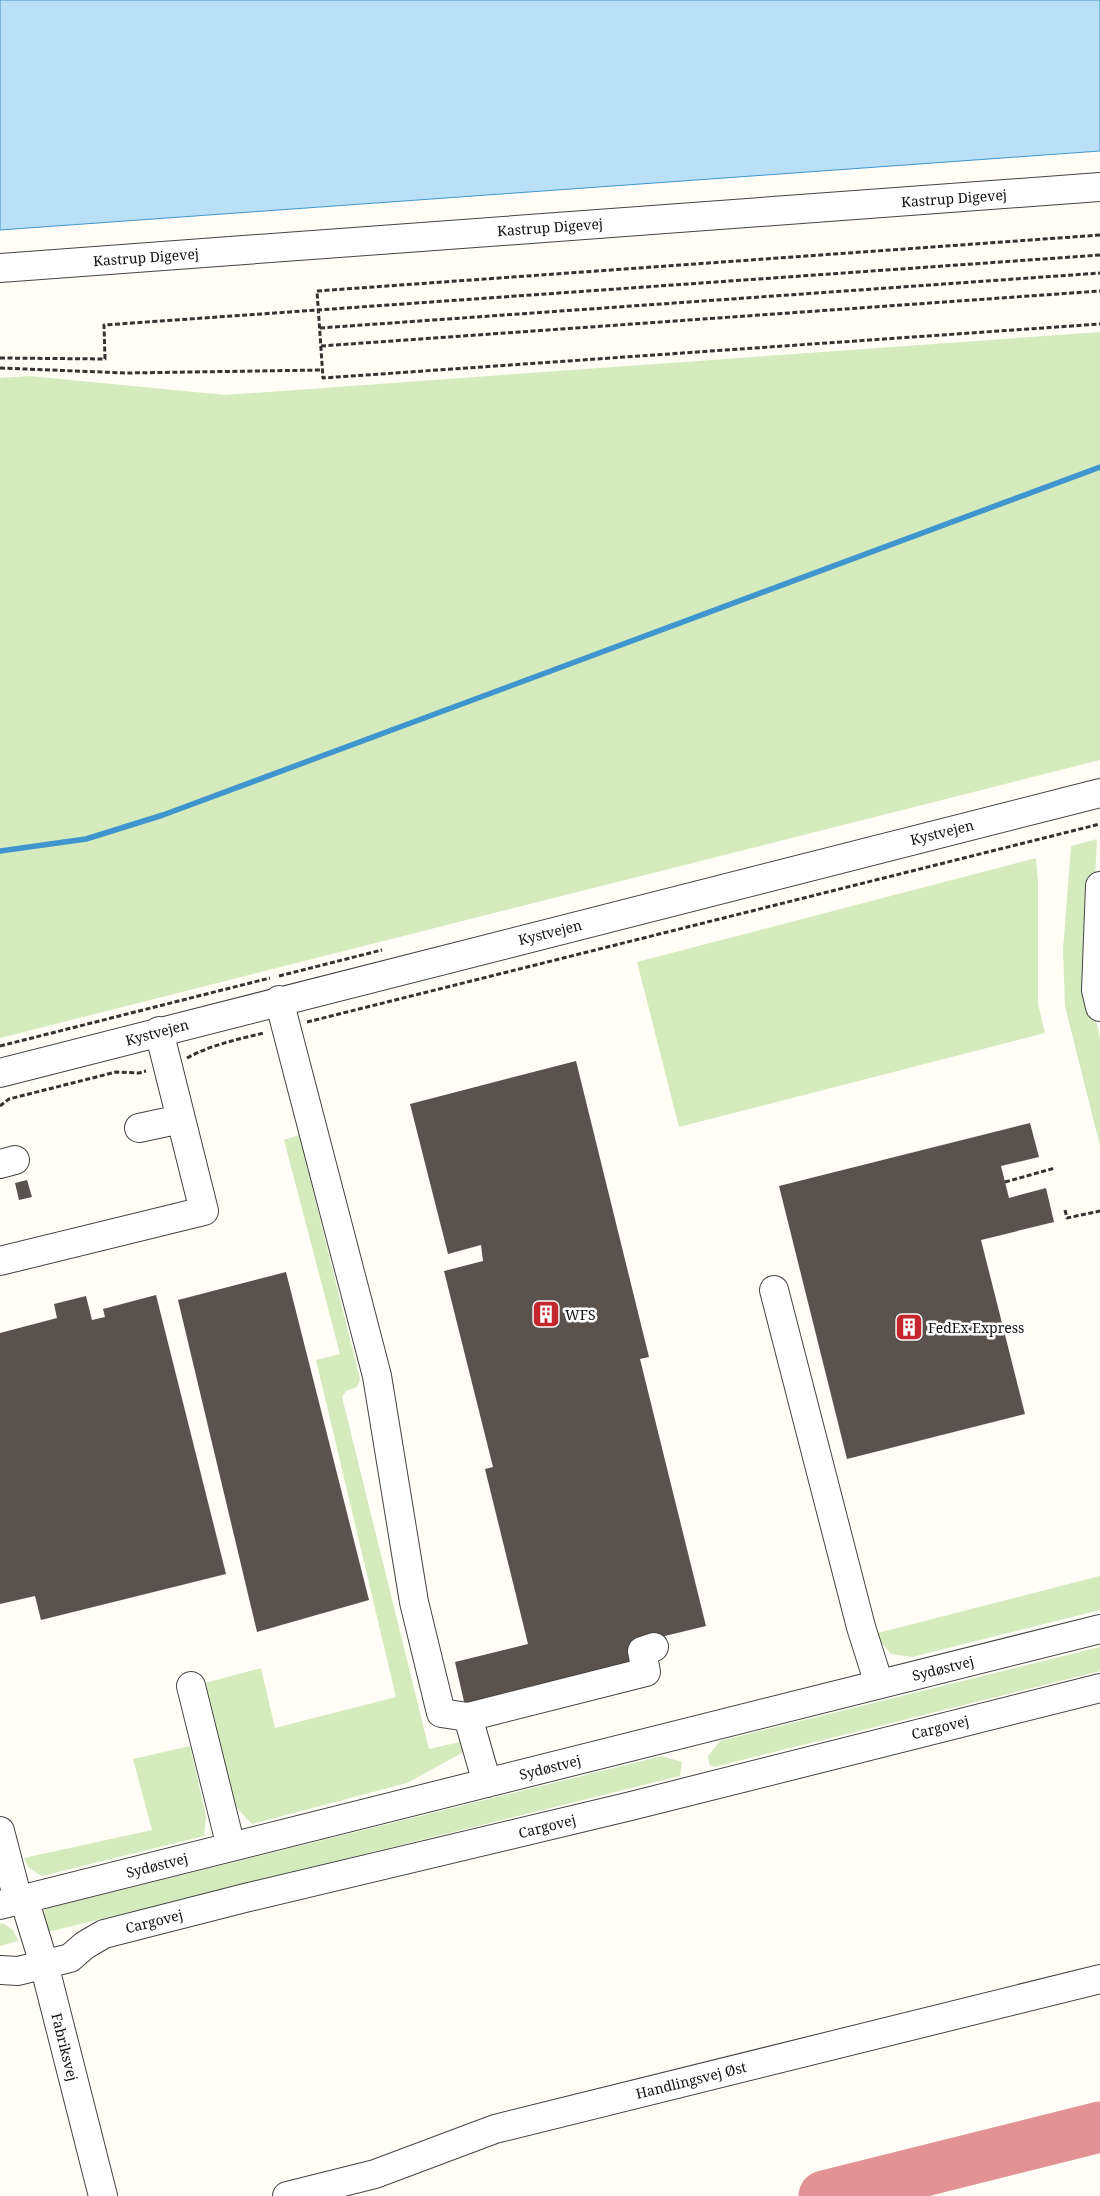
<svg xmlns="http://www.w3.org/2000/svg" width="1100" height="2196" font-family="'Noto Serif',serif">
  <rect width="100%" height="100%" fill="#fffdf5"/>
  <path fill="#d5ebbd" d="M1100 332V760L0 1038V378L30 376 225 395Z
    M1097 839 1089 994 1100 1037V1146L1065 1006 1063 950 1071 846Z
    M1036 858 1038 883V1004L1045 1033 679 1127 637 962Z
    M299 1135 360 1379 357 1387 346 1391 342 1397 429 1749 469 1740 471 1748 407 1783 252 1824 235 1806 205 1683 261 1668 275 1728 396 1697 316 1360 340 1354 284 1140Z
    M1100 1576V1610L912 1657 891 1654 874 1634Z
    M1100 1647V1671L714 1767 709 1764 708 1756 720 1741Z
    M190 1746 206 1816 204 1836 42 1876 28 1867 24 1858 152 1830 133 1759Z
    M662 1756 682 1762 680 1776 44 1933 43 1916 46 1909Z
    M3 1923 13 1930 18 1941 0 1946V1924Z"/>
  <path fill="#b9e0f7" stroke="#3f96cf" d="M0 0H1100V151L0 230Z"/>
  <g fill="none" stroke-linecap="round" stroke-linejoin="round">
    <path stroke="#3f96cf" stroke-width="5.5" d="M0 851 86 839 163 815 1100 467"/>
    <path stroke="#e29292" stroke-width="51" d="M824 2196 1100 2127"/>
  </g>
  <path fill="#5a524d" d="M576 1061 649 1357 640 1359 706 1626 636 1643 641 1662 465 1706 455 1662 528 1644 485 1469 493 1467 444 1271 483 1261 481 1245 448 1254 410 1104Z
    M1030 1123 1039 1157 1001 1166 1009 1198 1046 1188 1054 1222 981 1240 1025 1414 847 1459 779 1186Z
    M27 1180 32 1197 19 1200 15 1183Z
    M286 1272 369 1600 257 1632 178 1300Z
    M156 1295 226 1574 41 1620 35 1596 0 1604V1333L57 1318 54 1304 86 1296 92 1320 105 1317 103 1309Z"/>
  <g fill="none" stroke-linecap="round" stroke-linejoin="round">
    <g stroke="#444" stroke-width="30">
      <path id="minor" d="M0 268 1100 187
        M1100 886 1096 990 1100 1007
        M279 1000 377 1376 414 1602 441 1713 468 1717 487 1783
        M0 1073 1100 793
        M139 1128 181 1119
        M0 1164 15 1160
        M0 1261 204 1211 159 1031
        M774 1290 861 1627 879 1684
        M191 1686 231 1847
        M468 1717 646 1672 642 1651 654 1647
        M0 1831 18 1900
        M24 1899 44 1964 103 2196
        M0 1905 1100 1629
        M0 1970 18 1971 70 1958 85 1945 104 1934 245 1898 631 1806 1100 1688
        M287 2196 375 2174 495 2129 1100 1979"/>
    </g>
    <path stroke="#333" stroke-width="3" stroke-dasharray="5 2.5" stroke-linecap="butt" d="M1100 235 317 291 323 378 1100 324
      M320 328 1100 273
      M321 346 1100 291
      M0 358 105 359 104 325 1100 255
      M0 368 126 373 323 370
      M279 976 382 950
      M307 1022 1100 824
      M0 1046 270 978
      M187 1058C211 1045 238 1039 264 1033
      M0 1106 9 1099 116 1072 139 1073 146 1071
      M1005 1182 1055 1168
      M1065 1210 1067 1218 1100 1211"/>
    <use href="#minor" stroke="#fff" stroke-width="28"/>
  </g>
  <defs>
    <g id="building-square" transform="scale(1.4375)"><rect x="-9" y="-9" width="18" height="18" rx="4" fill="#c4262e" stroke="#fff"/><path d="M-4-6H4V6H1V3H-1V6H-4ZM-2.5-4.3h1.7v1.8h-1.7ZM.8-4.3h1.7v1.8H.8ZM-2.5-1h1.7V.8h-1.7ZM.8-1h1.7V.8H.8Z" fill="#fff"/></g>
  </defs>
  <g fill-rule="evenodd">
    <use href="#building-square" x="546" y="1314"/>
    <use href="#building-square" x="909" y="1327"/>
  </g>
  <g text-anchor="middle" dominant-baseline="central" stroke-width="5" stroke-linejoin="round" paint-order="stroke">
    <g font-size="14" fill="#111" stroke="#fff">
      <text transform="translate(954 198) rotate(-4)">Kastrup Digevej</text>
      <text transform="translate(550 227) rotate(-4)">Kastrup Digevej</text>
      <text transform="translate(146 257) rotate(-4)">Kastrup Digevej</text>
      <text transform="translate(942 832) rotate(-14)">Kystvejen</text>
      <text transform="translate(550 932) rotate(-14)">Kystvejen</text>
      <text transform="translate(157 1032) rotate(-15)">Kystvejen</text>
      <text transform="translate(943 1668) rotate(-14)">Sydøstvej</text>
      <text transform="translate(940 1727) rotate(-14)">Cargovej</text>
      <text transform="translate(550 1767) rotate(-14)">Sydøstvej</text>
      <text transform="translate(547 1826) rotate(-14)">Cargovej</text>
      <text transform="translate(157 1865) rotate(-14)">Sydøstvej</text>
      <text transform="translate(154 1921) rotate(-14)">Cargovej</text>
      <text transform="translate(65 2047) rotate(76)">Fabriksvej</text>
      <text transform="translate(691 2080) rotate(-14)">Handlingsvej Øst</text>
    </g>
    <g font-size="14" fill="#111" stroke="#fff" text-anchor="start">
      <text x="565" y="1314">WFS</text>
      <text x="928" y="1327">FedEx Express</text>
    </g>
  </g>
</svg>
